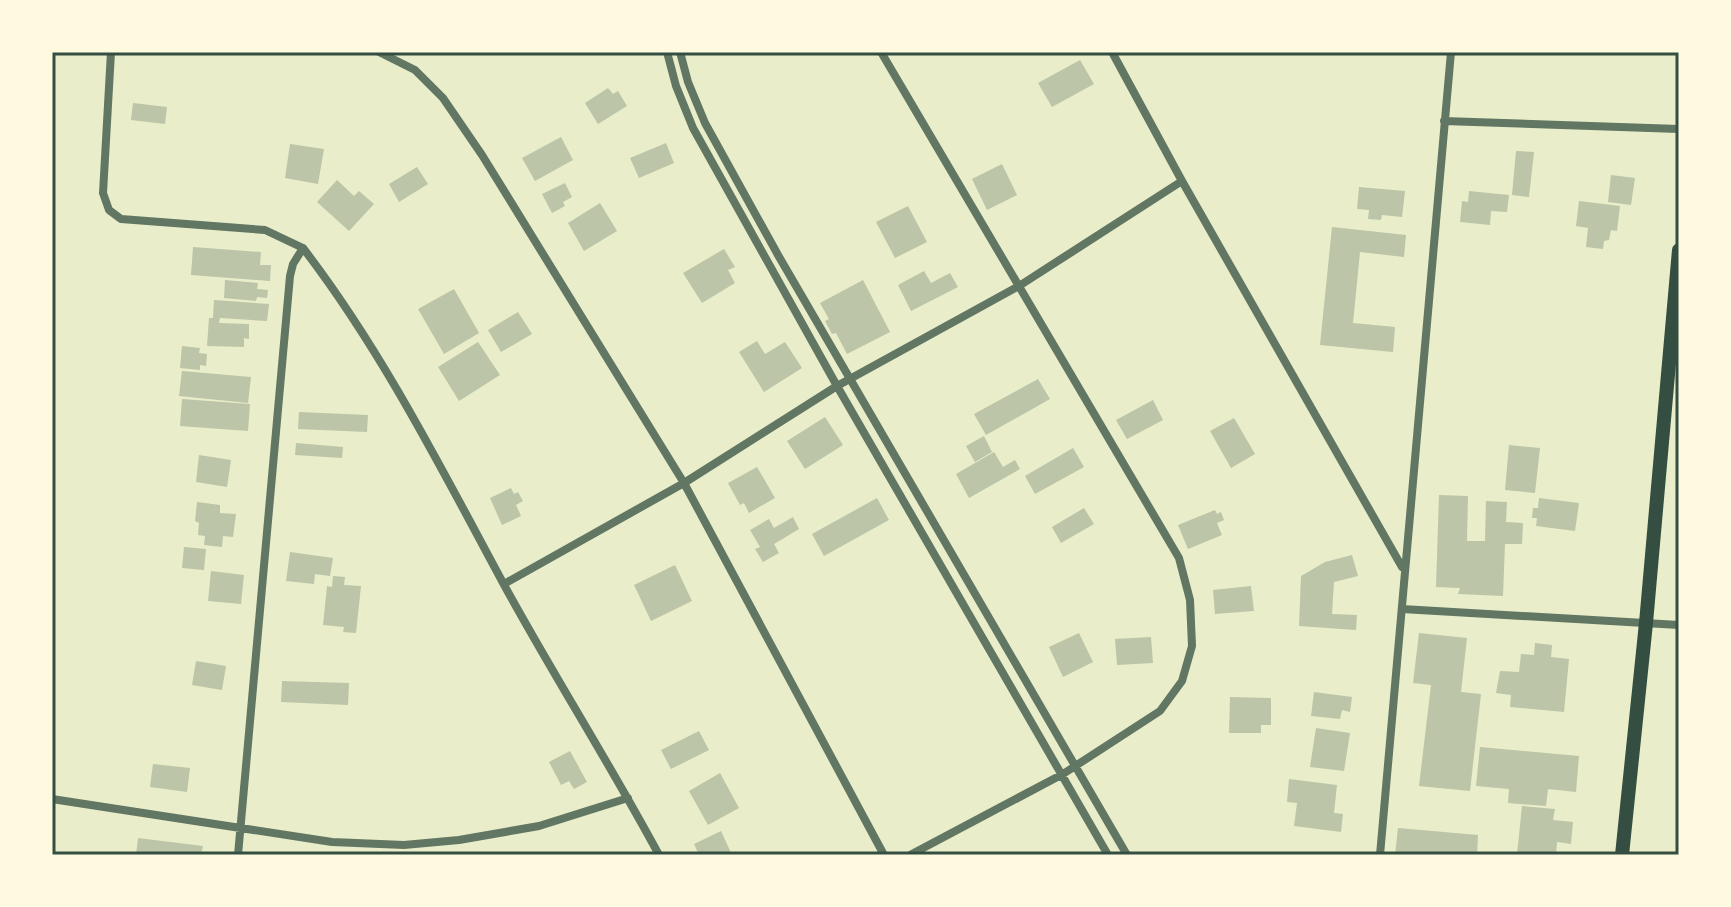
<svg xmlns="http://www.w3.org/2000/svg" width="1731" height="907" font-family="Mulish,sans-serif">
  <rect width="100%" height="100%" fill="#e9edc9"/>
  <path fill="#bcc5a7" d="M1080 60 1094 84 1052 107 1038 83Z
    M608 88 613 94 618 91 627 106 598 124 585 103Z
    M133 103 167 107 165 124 131 120Z
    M561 137 573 160 535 181 522 158Z
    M666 143 674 163 639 178 630 158Z
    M290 144 324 149 318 184 285 178Z
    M1516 151 1534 152 1529 197 1512 195Z
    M1002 164 1017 195 987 210 972 179Z
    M417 167 428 184 399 202 389 184Z
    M1611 175 1635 178 1631 205 1608 202Z
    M337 180 354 196 359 191 374 204 349 231 317 202Z
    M565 183 572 197 563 202 565 206 552 213 542 194Z
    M1359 187 1405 191 1402 217 1382 215 1381 220 1368 219 1369 210 1357 209Z
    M1469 191 1509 195 1507 212 1491 211 1490 225 1460 222 1462 201 1468 202Z
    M1579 201 1620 206 1617 231 1611 230 1609 240 1604 241 1603 249 1586 247 1588 228 1576 226Z
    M600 203 617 231 584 251 568 223Z
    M908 206 927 242 895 258 876 222Z
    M1332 227 1406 235 1404 257 1360 252 1353 323 1395 327 1393 352 1320 345Z
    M193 247 261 252 260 265H271L270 281 191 275Z
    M724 249 735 267 728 270 735 283 702 303 683 273Z
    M924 271 931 283 950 273 958 287 911 311 898 285Z
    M225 280 258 283 257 289 268 290 267 298 257 297 256 301 224 298Z
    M863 280 890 332 847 354 836 333 832 334 825 321 829 319 820 303Z
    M454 289 479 333 444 354 418 309Z
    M214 300 269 304 267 321 220 318 219 323 249 324V339L244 338V347L207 346 209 318H213Z
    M518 312 532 334 501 352 488 330Z
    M757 341 765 354 785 342 802 368 764 392 739 352Z
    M478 342 500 375 459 401 438 367Z
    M182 346 200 348 199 353 207 354 206 366 200 365V370L180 368Z
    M182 371 251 377 248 403 179 396Z
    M1038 379 1050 399 986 435 974 414Z
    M182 399 250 404 248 431 180 426Z
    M1153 400 1163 420 1127 439 1116 420Z
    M299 412 368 415 367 432 298 429Z
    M825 417 843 445 805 469 787 441Z
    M1234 418 1255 454 1231 468 1210 431Z
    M984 436 992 452 975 462 966 446Z
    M296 443 343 447 342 458 295 455Z
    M1509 445 1540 448 1535 493 1505 490Z
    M1073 448 1084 467 1035 494 1025 476Z
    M994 452 1003 467 1015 460 1020 469 969 498 956 474Z
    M199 455 231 460 227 487 196 482Z
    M757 467 775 498 749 513 744 503 740 505 728 483Z
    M511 488 514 494 518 492 523 501 516 505 521 516 502 525 490 498Z
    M1439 495 1468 496 1467 541H1485L1486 501 1507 502 1506 522 1523 523 1522 544H1505L1503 596 1458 594 1460 588 1436 587Z
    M877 498 889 520 824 556 812 534Z
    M1539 498 1579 503 1575 531 1536 526 1537 518H1532L1533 508H1538Z
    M197 502 220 505V513L236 514 233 537 223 536 222 547 204 545 205 536 198 535 199 523 195 521Z
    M1084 508 1094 524 1061 543 1052 527Z
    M1215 510 1217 514 1221 512 1224 520 1217 523 1222 535 1188 549 1178 525Z
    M793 517 799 529 774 544 779 553 763 562 755 549 760 547 750 530 769 519 774 528Z
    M184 547 206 549 204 570 182 568Z
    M290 552 333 558 330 576 315 574 314 584 286 581Z
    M1352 555 1358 576 1334 582 1332 614 1357 615 1356 630 1299 626 1301 576 1325 562Z
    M675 565 692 601 651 621 634 585Z
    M211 571 244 575 241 604 208 601Z
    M333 576 345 577 344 585 361 586 356 633 343 632 344 627 323 625 327 586 332 587Z
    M1251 586 1254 611 1215 614 1213 590Z
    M1079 633 1093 662 1063 677 1049 647Z
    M1419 633 1467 638 1461 692 1481 694 1470 791 1419 786 1431 685 1413 683Z
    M1151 637 1153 663 1117 665 1115 639Z
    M1535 643 1552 645 1551 657 1569 659 1564 712 1510 707 1511 695 1496 693 1500 671 1519 672 1521 654 1534 655Z
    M196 661 226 666 222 690 192 685Z
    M282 681 349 683 348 705 281 702Z
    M1314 692 1352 697 1350 712 1342 710 1340 719 1311 716Z
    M1230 697 1271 698V725H1261V733H1229Z
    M1316 728 1350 733 1344 771 1310 767Z
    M699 731 709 750 671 769 661 750Z
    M1480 747 1579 756 1576 792 1548 789 1546 806 1508 803 1509 789 1476 786Z
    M570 751 587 782 574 789 569 781 561 785 549 762Z
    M153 764 190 768 187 792 150 787Z
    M720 773 739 808 708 825 689 791Z
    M1289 779 1337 785 1334 813 1343 814 1341 832 1294 826 1297 803 1287 802Z
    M1522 806 1555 809 1553 820 1573 822 1571 844 1557 842 1556 855H1517Z
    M1398 828 1478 835 1477 855H1395Z
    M721 831 732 855H699L694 844Z
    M138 838 203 846 201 855H136Z"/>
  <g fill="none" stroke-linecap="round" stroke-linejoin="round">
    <path stroke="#617663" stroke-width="8" d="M111 52 103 193 109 210 121 219 265 230 303 248
      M379 52 415 70 443 98 482 155 684 483 884 855
      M667 52 676 86 693 128 837 386 1108 855
      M680 52 688 82 705 123 778 255 1127 855
      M881 52 1179 558 1190 600 1192 646 1182 681 1160 711 1063 774 910 855
      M1112 52 1182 181 1402 567
      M1444 121 1679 129
      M504 584 684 483 837 386 1019 286 1182 181
      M1402 609 1679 625
      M52 799 332 842 404 845 459 840 539 826 628 798
      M238 855 290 276 293 264 303 248C382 351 440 466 502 581 552 673 609 762 659 855
      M1380 855 1451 52"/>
    <path stroke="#344e41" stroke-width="14" d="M1622 855 1646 623 1679 250"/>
  </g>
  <rect width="1731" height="907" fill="none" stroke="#fefae0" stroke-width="108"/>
  <rect x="54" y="54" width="1623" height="799" fill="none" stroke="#344e41" stroke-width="3"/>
</svg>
